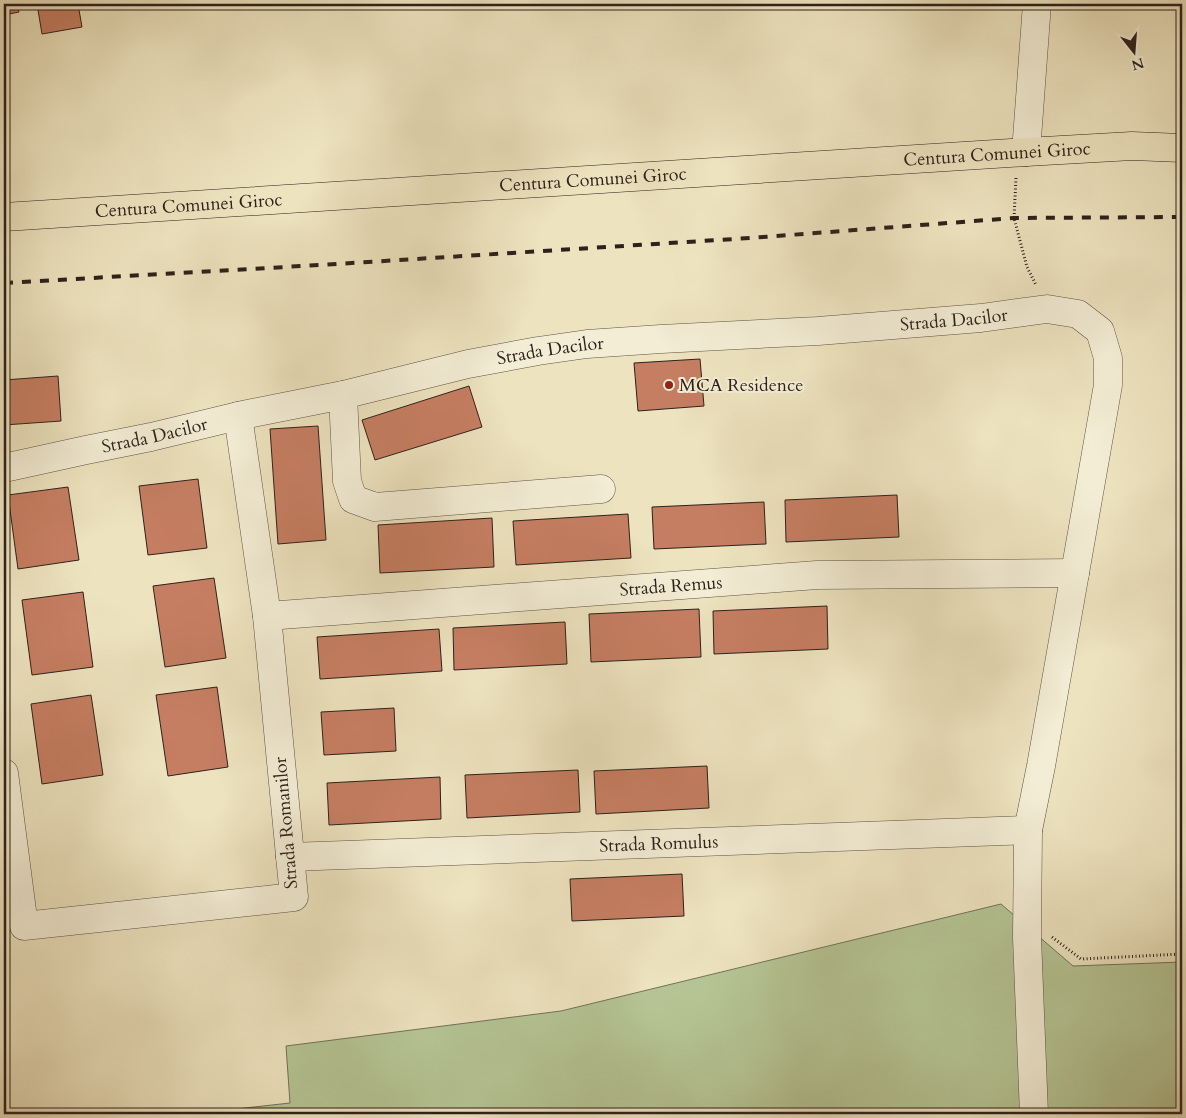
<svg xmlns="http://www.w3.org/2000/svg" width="1186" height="1118" font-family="Cardo,serif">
  <rect width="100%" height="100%" fill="#ede3bf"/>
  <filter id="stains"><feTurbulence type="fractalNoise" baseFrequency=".004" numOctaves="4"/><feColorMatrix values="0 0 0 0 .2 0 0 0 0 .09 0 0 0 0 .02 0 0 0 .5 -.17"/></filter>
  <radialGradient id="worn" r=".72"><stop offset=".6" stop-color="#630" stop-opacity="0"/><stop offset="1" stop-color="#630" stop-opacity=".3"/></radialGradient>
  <path fill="#b5c494" stroke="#717258" d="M1001 904 1073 966 1182 962V1114H191L290 1103 286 1046 561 1011Z"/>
  <path fill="#c67e62" stroke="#2d211b" d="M4 4H17L19 12 4 15Z
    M37 4H78L82 27 42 34Z
    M700 359 704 406 638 411 634 363Z
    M58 376 61 421 4 425V380Z
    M469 386 482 427 375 460 362 420Z
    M318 426 326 540 278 544 270 429Z
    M198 479 207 548 148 555 139 486Z
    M68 487 79 560 18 569 8 495Z
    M897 495 899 537 786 542 785 500Z
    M764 502 766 544 654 549 652 507Z
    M628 514 631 558 516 565 513 521Z
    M492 518 494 567 380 573 378 525Z
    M214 578 226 658 165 667 153 586Z
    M83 592 93 667 32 675 22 600Z
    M827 606 828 649 714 654 713 611Z
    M699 609 701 657 591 662 589 614Z
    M565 622 567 664 454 670 453 628Z
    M439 629 442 671 320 679 317 637Z
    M217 687 228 767 168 776 156 695Z
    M91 695 103 775 42 784 31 704Z
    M394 708 396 751 324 755 321 712Z
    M707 766 709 808 596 814 594 771Z
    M578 770 580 812 467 818 465 775Z
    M440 777 441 819 329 825 327 783Z
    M682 874 684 916 572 921 570 879Z"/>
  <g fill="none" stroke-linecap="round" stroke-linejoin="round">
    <g stroke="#5d5244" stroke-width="29">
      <g id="minor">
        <path d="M1026 152 1037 4"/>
        <path d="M343 395 347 481 353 499 375 507 601 489"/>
        <path id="s1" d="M4 468 86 450 151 437 238 416 343 395 468 364 538 351 587 344 661 339 818 331 981 318 1047 309 1078 314 1100 331 1108 358V385L1041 766 1028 830 1027 938 1034 1114"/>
        <path id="s2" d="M267 616 817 575 1075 573"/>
        <path d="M4 773 24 926 294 897 267 616 238 416"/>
        <path id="s3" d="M290 857 1028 830"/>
      </g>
    </g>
    <g stroke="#2d211b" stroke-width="29">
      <g id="major">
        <path id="s4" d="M4 217 1026 152 1132 146 1182 148"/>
      </g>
    </g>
    <path stroke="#2d211b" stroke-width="3" stroke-dasharray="1 2.5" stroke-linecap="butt" d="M1016 178 1014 218 1027 267 1036 285
      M1052 937 1081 959 1182 954"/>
    <use href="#minor" stroke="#f3edd5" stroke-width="28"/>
    <use href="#major" stroke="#ede3bf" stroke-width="28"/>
    <path stroke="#2d211b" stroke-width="4" stroke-dasharray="9 9" stroke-linecap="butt" d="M4 283 320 265 750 238 1014 218 1182 217"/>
  </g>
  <circle fill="#8f2418" stroke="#f3edd5" stroke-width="2" cx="669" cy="385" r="5"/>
  <g text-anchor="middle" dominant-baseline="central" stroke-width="4" stroke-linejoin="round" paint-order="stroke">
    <g font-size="18" fill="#2d211b" stroke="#f3edd5">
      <text stroke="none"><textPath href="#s4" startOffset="995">Centura Comunei Giroc</textPath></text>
      <text stroke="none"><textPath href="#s4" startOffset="590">Centura Comunei Giroc</textPath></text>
      <text stroke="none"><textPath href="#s4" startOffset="185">Centura Comunei Giroc</textPath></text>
      <text stroke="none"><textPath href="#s1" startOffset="964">Strada Dacilor</textPath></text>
      <text stroke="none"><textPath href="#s1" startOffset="559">Strada Dacilor</textPath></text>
      <text stroke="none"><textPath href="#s1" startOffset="154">Strada Dacilor</textPath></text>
      <text stroke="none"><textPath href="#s2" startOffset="405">Strada Remus</textPath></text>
      <text transform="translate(286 823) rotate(-95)">Strada Romanilor</text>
      <text stroke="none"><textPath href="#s3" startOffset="369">Strada Romulus</textPath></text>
    </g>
    <g font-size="18" fill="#2d211b" stroke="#f3edd5" text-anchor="start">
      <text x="679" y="385">MCA Residence</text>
    </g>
  </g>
  <rect width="1186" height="1118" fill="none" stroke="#ede3bf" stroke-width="20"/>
  <rect x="5" y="5" width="1176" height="1108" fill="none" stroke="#2d211b" stroke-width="2.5"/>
  <rect x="10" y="10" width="1166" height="1098" fill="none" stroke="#2d211b"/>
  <g transform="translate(1134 52) rotate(163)" stroke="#f3edd5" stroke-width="4" paint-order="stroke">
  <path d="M0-4L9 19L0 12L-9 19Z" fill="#2d211b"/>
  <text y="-8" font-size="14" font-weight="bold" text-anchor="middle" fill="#2d211b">N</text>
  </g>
  <rect width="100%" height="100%" filter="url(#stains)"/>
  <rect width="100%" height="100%" fill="url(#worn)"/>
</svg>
